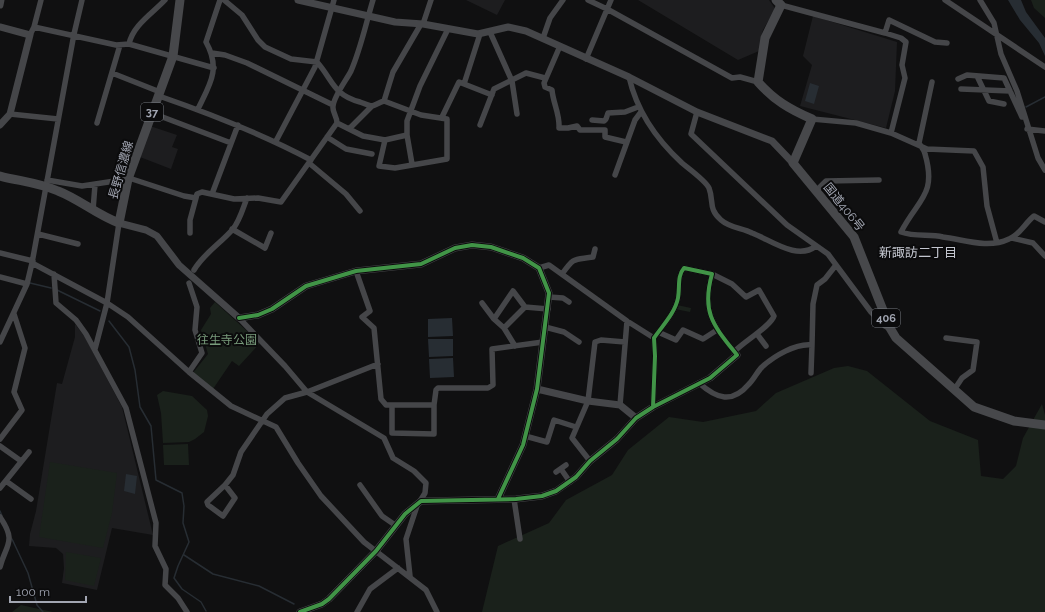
<svg xmlns="http://www.w3.org/2000/svg" width="1045" height="612" font-family="Raleway,'Noto Sans JP',sans-serif">
  <rect width="100%" height="100%" fill="#101011"/>
  <path fill="#1d1d1f" d="M466 0H505L497 15Z
    M638 0H769L774 7V11L763 30 759 51 738 60Z
    M813 16 897 42 895 91 886 128 800 106 812 65 803 56Z
    M150 126 177 135 172 147 178 149 171 169 140 157Z
    M75 324 85 337 122 407 153 535 112 528 97 590 62 583 64 568 63 554 56 548 29 546 30 534 36 511 57 383 62 384 75 337Z"/>
  <path fill="#1a211b" d="M1031 0H1045V18L1034 8Z
    M215 302 260 343 239 366 232 361 213 389 192 374 208 354 201 330 211 314 210 308Z
    M677 305 691 308 690 312 675 309Z
    M848 366 867 371 930 421 978 440 981 476 1003 479 1016 466 1023 438 1042 404 1045 415V612H482L498 546 549 523 566 500 612 475 628 450 669 417 703 422 756 411 776 393 834 368Z
    M163 391 192 396 207 410 208 416 204 432 195 439 189 442 163 443 161 413 157 395Z
    M188 444 189 465H164L163 445Z
    M50 462 117 473 112 513 103 548 39 537Z
    M66 552 101 558 94 586 65 580Z
    M21 605 53 612H12Z"/>
  <path fill="#272d33" d="M1008 0H1021L1026 12 1045 38V56L1039 43 1020 20Z
    M810 83 819 86 814 104 805 101Z
    M452 318 453 336 428 337V319Z
    M428 339H453V356L429 357Z
    M453 358 454 377 430 378 429 359Z
    M126 474 137 476 135 494 124 491Z"/>
  <g fill="none" stroke-linecap="round" stroke-linejoin="round">
    <path stroke="#272d33" stroke-width="1.5" d="M1026 107 1045 97
      M30 283 51 288
      M57 290 100 311
      M109 321 129 347 135 370 140 407 151 426 156 480 182 493 184 506 183 523 189 542 178 566 174 578 182 589 201 602 206 611
      M0 511 2 516
      M12 539 28 573 37 605 43 612
      M184 555 213 574 259 586 294 604"/>
    <path stroke="#454649" stroke-width="5.5" d="M224 0 242 15 258 40 265 47 291 59 317 62C333 80 333 95 360 102 363 103 369 106 372 106 376 105 380 102 384 101L393 72 421 24
      M588 0 607 9 732 78 740 77 758 82
      M945 0 1045 67
      M980 0 994 23 1001 54 1017 91 1038 158 1045 170
      M781 5 885 33 901 38 906 42 902 65 905 78 891 133
      M423 24 431 0
      M34 27 41 0
      M490 32 512 81 517 114
      M885 33 889 20 935 42 947 43
      M30 35 34 27 116 45 129 44 214 68
      M543 38 550 18 563 0
      M129 44C133 25 153 13 165 0
      M560 46 544 83 545 87 552 90C553 103 560 114 559 128H568L577 126 580 130H605V137L626 142
      M212 53 225 55 247 63 333 105
      M586 59 611 0
      M112 73 160 92
      M977 76 989 101 1004 104
      M629 77C637 112 656 139 682 163 688 168 706 181 709 188 714 201 708 209 721 220 730 228 742 228 752 233 771 240 797 261 816 246
      M958 79 967 75 1004 78 1022 117
      M932 82 919 143C921 147 924 149 925 154 937 195 918 199 901 232 915 237 929 234 943 237 965 240 988 249 1009 239 1020 235 1025 223 1034 216L1045 222
      M464 84 480 34
      M961 89 1010 91
      M159 96C211 114 262 134 311 160
      M384 101 421 115 447 119V159L395 168 379 166 385 140 407 135
      M198 109C210 84 221 69 206 42L220 0
      M697 112 691 134 787 225 828 254 871 312 885 326 889 328
      M152 113 231 143
      M10 114 58 119
      M442 117 459 82 492 95
      M812 119 856 123 891 133 927 149 974 151 983 167 987 206 997 243
      M592 120 604 121 606 119 608 113 625 112 638 107
      M97 123 120 45
      M337 123 349 129 372 106
      M480 125 494 89 526 73 545 78
      M349 129 363 136 385 140
      M1027 129 1045 131
      M327 137 346 149 372 154
      M276 141 315 67 334 0
      M309 163 346 194 360 211
      M412 164 407 135V121L420 86 448 29
      M615 175 635 120 641 112
      M129 178 184 196 196 198 197 194 202 192 234 199 258 198 281 202 337 123C337 116 332 112 333 106 334 96 347 79 351 71 361 48 366 23 373 0
      M47 180 82 186 128 179
      M816 191 826 181 879 180
      M212 194 238 125
      M93 210 95 185
      M232 229 265 248 271 233
      M190 233V220L196 198
      M38 234 78 244
      M1012 238 1033 243 1045 256
      M0 253 33 261
      M32 263 107 303 128 317 189 372 231 406 276 427 298 463 321 496 364 542 426 590 437 612
      M539 268 549 265 627 321 654 338
      M194 270C204 253 220 244 233 229 240 220 243 208 247 198
      M356 271 370 311 362 317 374 328 381 399 386 405H434L436 390 438 388H488L493 385 492 349 543 342
      M54 274 56 303 76 320 86 334 126 408 156 523 155 546 166 569 165 585 178 598 187 612
      M562 274C575 256 574 260 593 257L595 249
      M712 274 732 284 746 297 759 290 774 316C771 326 743 342 734 352
      M0 277 27 284
      M189 283 197 307 195 330 202 353 189 372
      M549 297 563 298 569 302
      M482 303 494 319 504 328
      M239 318 285 366 307 392 384 438 393 458 414 471 426 483 425 493 417 506 406 539 410 576
      M494 319 513 291 525 307
      M545 327 564 332 579 342
      M658 332 676 340 683 330 703 339 717 330
      M757 334 766 346
      M946 338 977 342 973 370 962 378 954 390
      M0 342 27 284 32 263 74 34 82 0
      M515 346 504 328 525 307 548 309
      M95 349 107 303 119 223
      M811 373 812 345
      M699 383C717 399 732 404 749 384 754 379 757 372 762 367 774 356 796 343 812 345L813 304 817 285 825 279 836 265
      M392 405V433L434 434V405
      M620 405 627 321
      M653 407 655 356 654 338C663 325 675 313 678 298 680 287 677 276 684 268L712 274C701 313 714 326 737 355
      M525 436 547 442 554 420 576 427
      M0 439 22 410 14 392 25 348 14 314
      M0 446 21 461
      M590 461 572 438 588 401 595 342 601 340 625 342
      M561 469 570 482
      M556 472 566 465
      M6 481 31 499
      M225 485 235 498 223 516 208 505 207 502 225 485 233 475 241 452 267 414 285 398 307 392 378 364
      M360 485 382 516 395 525
      M0 488 29 452
      M514 499 520 539
      M0 517C17 542 6 544 0 567
      M357 612 370 589 398 568"/>
    <path stroke="#454649" stroke-width="7" d="M298 0 395 22 423 24 478 34 508 27 526 31 629 77 697 112 772 141 793 163
      M0 5 1 0
      M0 27 30 35 10 114 0 125
      M119 223 146 230 157 236 179 265 239 318 258 315 272 309 306 286 356 271 421 264 455 248 472 245 491 247 523 258 539 268 549 293 537 389 523 445 498 499
      M537 389 588 401 620 405 636 418
      M300 612 322 604 329 599 376 551 405 514 421 501 516 499 542 496 556 491 576 477 590 461 617 439 636 418 653 407 710 378 737 355"/>
    <path stroke="#47484b" stroke-width="9" d="M0 176C19 181 40 183 58 191 79 199 97 215 119 223L128 179 173 56 180 0"/>
    <path stroke="#47484b" stroke-width="9" d="M776 0 781 5 765 38 758 82C774 100 789 109 812 119L793 163 854 237 890 328 896 338 974 407 1014 421 1045 425"/>
    <g stroke="#0b0b0c" stroke-width="6">
      <path id="cycleway" d="M239 318 258 315 272 309 306 286 356 271 421 264 455 248 472 245 491 247 523 258 539 268 549 293 537 389 523 445 498 499
        M300 612 322 604 329 599 376 551 405 514 421 501 516 499 542 496 556 491 576 477 590 461 617 439 636 418 653 407 710 378 737 355C714 326 701 313 712 274L684 268C677 276 680 287 678 298 675 313 663 325 654 338L655 356 653 407"/>
    </g>
    <use href="#cycleway" stroke="#419447" stroke-width="4"/>
  </g>
  <g text-anchor="middle" dominant-baseline="central" stroke-width="4" stroke-linejoin="round" paint-order="stroke">
    <g fill="#0b0b0c" stroke="#757880" stroke-width="1">
      <rect x="141" y="103" width="22" height="18" rx="3"/>
      <rect x="872" y="309" width="28" height="18" rx="3"/>
    </g>
    <g font-size="11" font-weight="bold" fill="#a2a6b2">
      <text x="152" y="112">37</text>
      <text x="886" y="318">406</text>
    </g>
    <g font-size="12" fill="#a2a6b2" stroke="#0b0b0c">
      <text transform="translate(121 170) rotate(-74)">長野信濃線</text>
      <text transform="translate(844 207) rotate(51)">国道406号</text>
    </g>
    <g font-size="12" fill="#799c7c" stroke="#0b0b0c">
      <text x="227" y="340">往生寺公園</text>
    </g>
    <g font-size="13" fill="#c2c5ce" stroke="#0b0b0c">
      <text x="918" y="252">新諏訪二丁目</text>
    </g>
  </g>
  <path d="M10 596v6h76v-6" fill="none" stroke="#a2a6b2" stroke-width="2"/>
  <text x="16" y="596" font-size="12" fill="#a2a6b2" stroke="#0b0b0c" stroke-width="3" paint-order="stroke">100 m</text>
</svg>
